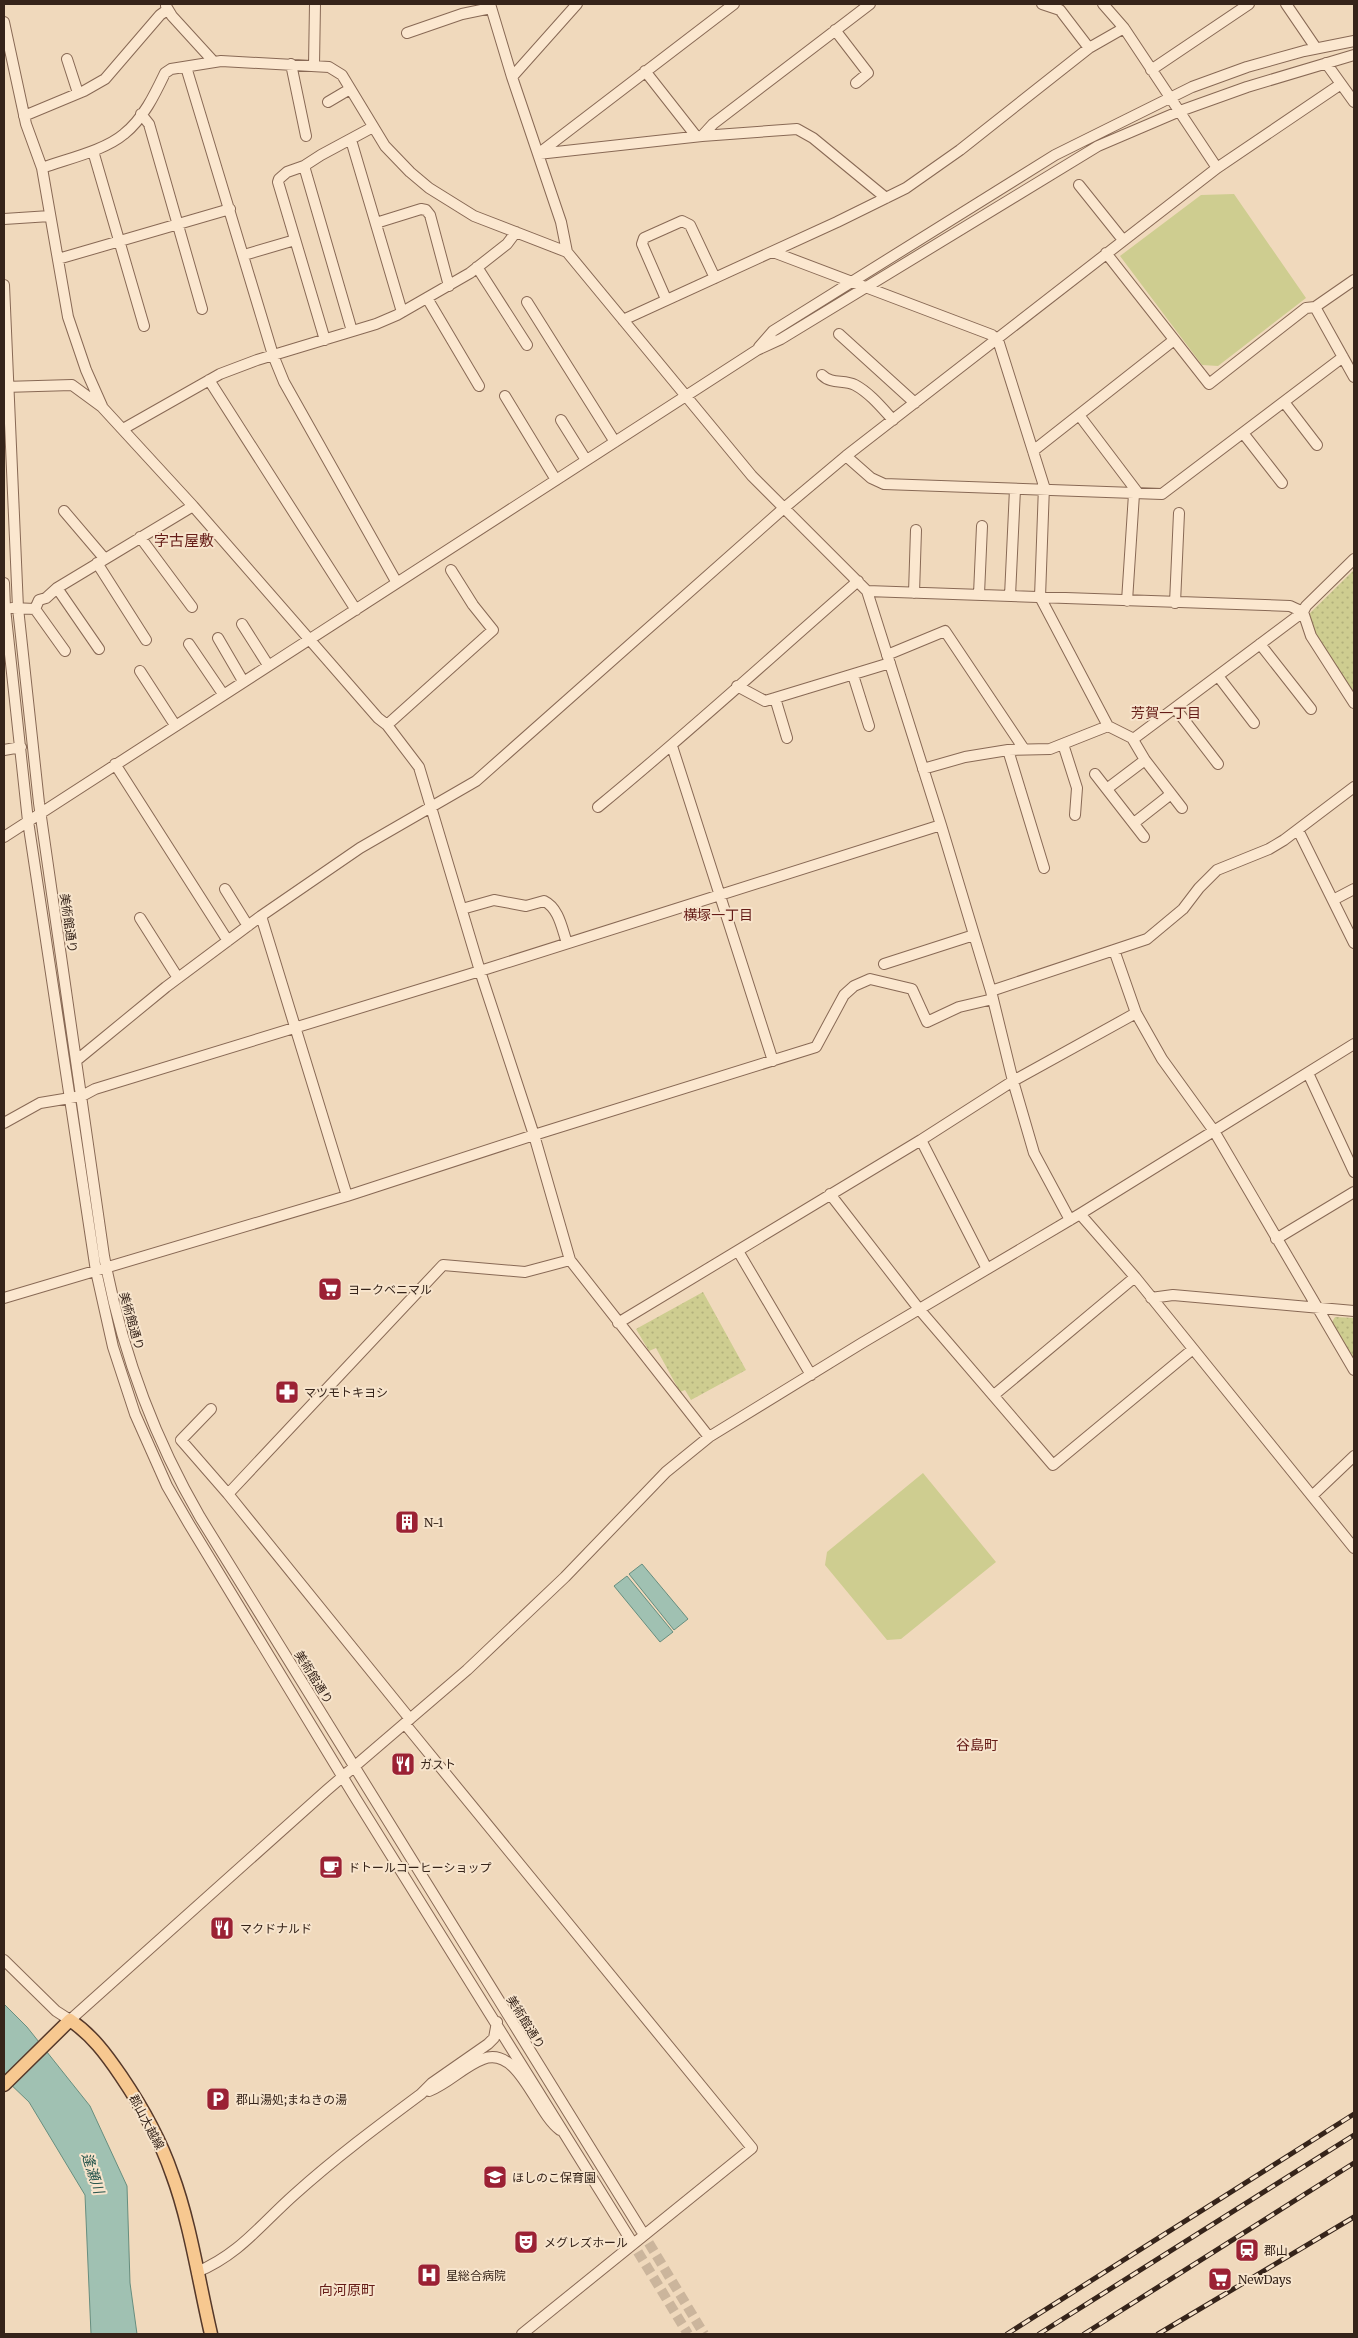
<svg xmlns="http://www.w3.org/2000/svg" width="1358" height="2338" font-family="Merriweather,'Noto Sans JP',serif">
  <defs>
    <pattern id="park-dots" width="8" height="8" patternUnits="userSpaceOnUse" patternTransform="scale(1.25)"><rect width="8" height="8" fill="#cecd90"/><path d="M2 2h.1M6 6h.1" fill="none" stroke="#b2b07c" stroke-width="1.8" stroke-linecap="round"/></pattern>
  </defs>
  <rect width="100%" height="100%" fill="#f0d9bc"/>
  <path fill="url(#park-dots)" d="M1354 570V695L1312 630 1308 620 1310 613Z
    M703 1292 746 1370 691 1400 685 1390 680 1392 656 1348 649 1351 636 1329Z
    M1335 1317 1354 1318V1359L1332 1322Z"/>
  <path fill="#cecd90" d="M1234 194 1306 298 1218 366 1202 365 1120 256 1201 195Z
    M923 1473 996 1562 901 1639 887 1640 825 1565 827 1552Z"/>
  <path fill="#a0c1b2" stroke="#678e7f" d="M642 1564 688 1619 674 1630 629 1574Z
    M627 1576 673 1632 660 1642 614 1586Z
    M4 2004 27 2027 90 2106 127 2186 130 2283 137 2334H91L85 2195 29 2102 4 2078Z"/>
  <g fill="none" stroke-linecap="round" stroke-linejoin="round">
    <path stroke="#cbb59c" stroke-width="10" stroke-dasharray="10 5" stroke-linecap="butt" d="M641 2230 704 2334
      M630 2239 688 2334"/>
    <g stroke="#886955" stroke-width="12">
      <path id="minor" d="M490 4 512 77 561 222 567 252
        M1042 4 1060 10 1089 48
        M1103 4 1124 28 1217 168
        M1286 4 1316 48
        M166 6 172 16 214 62
        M4 22 26 124 42 168 68 317 86 370 102 406
        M835 30 868 73 856 83
        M407 33 462 14 491 8
        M67 59 78 93
        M1326 63 1354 102
        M291 64 306 136
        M314 65 315 4
        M186 67 273 355 284 382 397 583
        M1151 70 1249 4
        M645 71 696 136
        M512 77 577 4
        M328 102 350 89
        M141 114 149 124 202 309
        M24 116 84 91 105 79 160 15 167 10
        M702 136 713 124 870 4
        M351 140 402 312
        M93 151 144 326
        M538 154 702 136 797 129 813 138 886 198
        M538 154 734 4
        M304 166 352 331
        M42 168C66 159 104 151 124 134 143 119 155 94 165 73L171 69 221 61 329 67 342 75 385 146 410 172 429 188 474 216 567 252 752 476 867 591 941 825 991 991 1013 1081 1034 1153 1070 1220
        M1079 185 1123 240
        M4 219 50 216
        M376 223 421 209 426 210 430 215 449 286
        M773 252 992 335 998 340 1044 486 1040 597 1108 726 1132 738 1136 737 1303 612 1306 606 1354 559
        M1106 253 1209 384 1306 308 1315 307 1354 280
        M244 255 295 240
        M58 259 230 209
        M477 267 527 345
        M4 285 18 608 39 803 104 1256C121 1348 153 1436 200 1517L641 2230
        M427 298 479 386
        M666 299 642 244 644 238 682 221 690 225 715 278
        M527 302 615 442
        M1315 307 1354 377
        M623 320 837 222 906 188 960 150 1089 48 1124 28
        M839 334 915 403
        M325 340 278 182 279 179 287 172 304 166 321 155 373 127
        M759 347 773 331 1055 155 1192 87 1247 67 1304 51 1354 41
        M822 375C832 385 844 379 855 385 870 393 882 408 893 420
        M209 380 356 610
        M4 387 72 385 102 407 193 506 378 718 387 725 419 767 480 971 534 1135 570 1260 709 1437
        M505 396 556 480
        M1284 402 1317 445
        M1079 415 1138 493
        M561 420 586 460
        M123 429 220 374 257 360 376 324 397 315 470 273 507 244 516 232
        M1243 433 1282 483
        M1033 451 1174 340
        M846 456 871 478 884 484 1162 494 1343 357
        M64 511 104 558
        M140 537 192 607
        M97 563 146 640
        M4 583 5 608 28 821 96 1271 113 1347 135 1414 167 1486 189 1524 356 1799 630 2239
        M57 588 99 649
        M867 591 1290 606 1303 612
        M914 593 916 530
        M979 594 982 526
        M1010 596 1015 489
        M1127 601 1134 494
        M1175 603 1179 513
        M12 608 35 609 39 600 46 598 57 588 193 506
        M35 609 65 651
        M1303 612 1311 636 1354 703
        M242 624 268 665
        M218 638 243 681
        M189 644 223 694
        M1260 644 1311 709
        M887 655 945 631 1024 749
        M140 671 175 725
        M853 675 869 726
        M1218 676 1254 723
        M737 686 765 701 775 698
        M1175 708 1218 764
        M387 725 493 630 473 605 451 570
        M787 738 775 698 890 663
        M1132 738 1145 760 1182 808
        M1063 744 1077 788 1075 815
        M672 746 773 1061
        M4 750 21 747
        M1008 750 1044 868
        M115 764 228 941
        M923 769 965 757 1008 750 1050 749 1108 726
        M1095 774 1144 837
        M1108 788 1145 760
        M598 807C687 734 772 656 858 581
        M1134 823 1171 794
        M1298 830 1354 943
        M4 837 757 350 781 339 1098 146 1180 111 1247 87 1354 55
        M225 889 248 926
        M1333 900 1354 889
        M462 909 494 900 526 906 544 901C559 908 562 929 567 943
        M261 916 347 1196
        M140 918 178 978
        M1114 950 1136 1013 1162 1059 1214 1131 1354 1370
        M884 964 974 935
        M991 991 1147 939 1183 909 1199 888 1217 870 1269 849 1284 840 1354 787
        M77 1060 166 987 261 916 360 848 476 781 784 508 846 456 1217 168 1341 84
        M1308 1073 1354 1172
        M4 1123 40 1103 82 1096 95 1089 480 971 941 825
        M921 1140 987 1269
        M830 1194 919 1309 1053 1465 1193 1349
        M1080 1214 1135 1277 1354 1548
        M1276 1239 1354 1192
        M738 1251 811 1375
        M4 1298 347 1196 534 1135 816 1047 844 995 854 986 870 979 912 989 927 1022 959 1007 993 999
        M1151 1298 1173 1295 1354 1311
        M618 1323 921 1140 1013 1081 1136 1013
        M994 1395 1135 1277
        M211 1409 181 1440 228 1494 410 1719
        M228 1494 443 1265 525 1272 570 1260
        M1312 1496 1354 1456
        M405 1724 752 2148 522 2334
        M4 1960 56 2011 70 2020 327 1790 467 1670 565 1577 666 1472 709 1437 862 1343 1080 1214 1354 1044
        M429 2091C449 2083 464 2066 483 2059 519 2045 536 2113 560 2130
        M197 2272C240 2254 261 2224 295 2194 335 2158 378 2126 421 2094L432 2083 488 2044 494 2038 497 2022"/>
    </g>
    <g stroke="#55382a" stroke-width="15">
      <path id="major" d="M4 2085 70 2020C92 2035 106 2054 121 2076 142 2107 160 2139 172 2174 190 2222 199 2283 211 2334"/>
    </g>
    <use href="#minor" stroke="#fbe7cf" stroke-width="10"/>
    <use href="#major" stroke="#f7c890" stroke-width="12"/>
    <g stroke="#36241a" stroke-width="5">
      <path id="rail" d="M1007 2334 1354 2114
        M1039 2334 1354 2135
        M1084 2334 1354 2163
        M1158 2334 1354 2217"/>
    </g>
    <use href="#rail" stroke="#f7e4cc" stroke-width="3" stroke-dasharray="9" stroke-linecap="butt"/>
  </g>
  <defs>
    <g id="supermarket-square" transform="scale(1.25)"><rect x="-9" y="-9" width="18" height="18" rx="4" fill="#9b2134" stroke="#f7e4cc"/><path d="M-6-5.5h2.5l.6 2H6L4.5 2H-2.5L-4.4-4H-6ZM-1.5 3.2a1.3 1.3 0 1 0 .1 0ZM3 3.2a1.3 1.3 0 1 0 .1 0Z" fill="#fff"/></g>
    <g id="pharmacy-square" transform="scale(1.25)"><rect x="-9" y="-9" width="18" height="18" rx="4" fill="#9b2134" stroke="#f7e4cc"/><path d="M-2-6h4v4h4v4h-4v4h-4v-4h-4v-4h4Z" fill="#fff"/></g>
    <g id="building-square" transform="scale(1.25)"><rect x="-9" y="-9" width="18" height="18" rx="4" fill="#9b2134" stroke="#f7e4cc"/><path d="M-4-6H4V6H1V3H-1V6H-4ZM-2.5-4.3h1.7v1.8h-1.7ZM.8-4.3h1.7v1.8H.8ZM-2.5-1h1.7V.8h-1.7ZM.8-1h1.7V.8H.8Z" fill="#fff"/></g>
    <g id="restaurant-square" transform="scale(1.25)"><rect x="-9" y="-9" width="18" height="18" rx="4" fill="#9b2134" stroke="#f7e4cc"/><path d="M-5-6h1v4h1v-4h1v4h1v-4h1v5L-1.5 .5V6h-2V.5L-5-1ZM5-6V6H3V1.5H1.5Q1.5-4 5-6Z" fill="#fff"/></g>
    <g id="cafe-square" transform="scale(1.25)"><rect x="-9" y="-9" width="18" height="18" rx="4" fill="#9b2134" stroke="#f7e4cc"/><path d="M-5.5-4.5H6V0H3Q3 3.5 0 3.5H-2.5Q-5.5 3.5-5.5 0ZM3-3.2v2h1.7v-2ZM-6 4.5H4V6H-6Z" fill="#fff"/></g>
    <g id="parking-square" transform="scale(1.25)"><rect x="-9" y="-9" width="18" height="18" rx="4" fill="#9b2134" stroke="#f7e4cc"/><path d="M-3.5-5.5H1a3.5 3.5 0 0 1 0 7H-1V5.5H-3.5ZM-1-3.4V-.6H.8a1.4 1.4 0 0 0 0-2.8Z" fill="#fff"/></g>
    <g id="school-square" transform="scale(1.25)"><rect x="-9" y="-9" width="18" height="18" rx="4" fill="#9b2134" stroke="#f7e4cc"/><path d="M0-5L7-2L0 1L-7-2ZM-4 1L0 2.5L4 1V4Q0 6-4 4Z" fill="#fff"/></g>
    <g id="theatre-square" transform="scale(1.25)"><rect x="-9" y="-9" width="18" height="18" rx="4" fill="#9b2134" stroke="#f7e4cc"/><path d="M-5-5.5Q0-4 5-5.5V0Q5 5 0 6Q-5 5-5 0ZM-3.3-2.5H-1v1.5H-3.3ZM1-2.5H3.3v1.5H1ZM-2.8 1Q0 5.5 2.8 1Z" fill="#fff"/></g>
    <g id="station-square" transform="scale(1.25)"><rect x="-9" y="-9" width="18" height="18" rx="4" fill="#9b2134" stroke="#f7e4cc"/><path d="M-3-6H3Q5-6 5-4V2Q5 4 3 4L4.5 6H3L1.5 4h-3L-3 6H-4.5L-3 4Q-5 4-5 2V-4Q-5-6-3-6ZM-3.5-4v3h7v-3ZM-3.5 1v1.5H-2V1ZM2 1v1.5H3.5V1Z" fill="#fff"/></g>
    <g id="hospital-square" transform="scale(1.25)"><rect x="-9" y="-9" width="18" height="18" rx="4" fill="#9b2134" stroke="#f7e4cc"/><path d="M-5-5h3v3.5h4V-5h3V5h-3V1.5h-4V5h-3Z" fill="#fff"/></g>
  </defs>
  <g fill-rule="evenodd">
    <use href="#supermarket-square" x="330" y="1289"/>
    <use href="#pharmacy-square" x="287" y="1392"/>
    <use href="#building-square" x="407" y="1522"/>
    <use href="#restaurant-square" x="403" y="1764"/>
    <use href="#cafe-square" x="331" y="1867"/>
    <use href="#restaurant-square" x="222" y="1928"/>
    <use href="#parking-square" x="218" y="2099"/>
    <use href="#school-square" x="495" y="2177"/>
    <use href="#theatre-square" x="526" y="2242"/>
    <use href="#station-square" x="1247" y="2250"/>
    <use href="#hospital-square" x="429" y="2275"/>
    <use href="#supermarket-square" x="1220" y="2279"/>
  </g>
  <g text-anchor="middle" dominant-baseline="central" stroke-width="4" stroke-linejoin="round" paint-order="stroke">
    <g font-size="12" fill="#36241a" stroke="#f7e4cc">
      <text transform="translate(69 923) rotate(82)">美術館通り</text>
      <text transform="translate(132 1321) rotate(74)">美術館通り</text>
      <text transform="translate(314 1677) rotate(58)">美術館通り</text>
      <text transform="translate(526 2022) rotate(58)">美術館通り</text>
      <text transform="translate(147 2122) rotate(62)">郡山大越線</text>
    </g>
    <g font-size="12" fill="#36241a" stroke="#f7e4cc" text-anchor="start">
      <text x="348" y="1289">ヨークベニマル</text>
      <text x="304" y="1392">マツモトキヨシ</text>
      <text x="424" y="1522">N-1</text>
      <text x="420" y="1764">ガスト</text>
      <text x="348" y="1867">ドトールコーヒーショップ</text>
      <text x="240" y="1928">マクドナルド</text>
      <text x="236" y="2099">郡山湯処;まねきの湯</text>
      <text x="512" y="2177">ほしのこ保育園</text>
      <text x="544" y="2242">メグレズホール</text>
      <text x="1264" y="2250">郡山</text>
      <text x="446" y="2275">星総合病院</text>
      <text x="1238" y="2279">NewDays</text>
    </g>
    <g font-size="14" fill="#651c17" stroke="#f7e4cc">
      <text x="1166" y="713">芳賀一丁目</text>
      <text x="718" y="915">横塚一丁目</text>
      <text x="977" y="1745">谷島町</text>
      <text x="347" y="2290">向河原町</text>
    </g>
    <g font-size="14" font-style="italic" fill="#29574e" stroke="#f7e4cc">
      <text transform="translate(93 2173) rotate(72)">逢瀬川</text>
    </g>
    <g font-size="15" fill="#651c17" stroke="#f7e4cc">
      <text x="184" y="540">字古屋敷</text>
    </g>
  </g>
  <rect width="1358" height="2338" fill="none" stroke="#36241a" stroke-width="10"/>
</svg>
